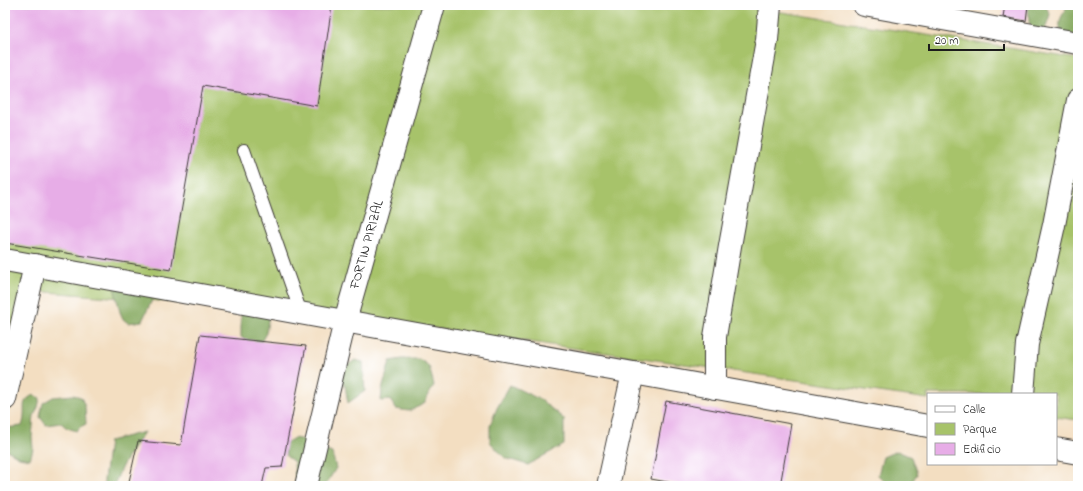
<svg xmlns="http://www.w3.org/2000/svg" width="1083" height="491" font-family="'Indie Flower',sans-serif">
  <rect width="100%" height="100%" fill="#fff"/>
  <filter id="ink" filterUnits="userSpaceOnUse"><feTurbulence type="fractalNoise" baseFrequency=".025" numOctaves="2"/><feDisplacementMap in="SourceGraphic" scale="8" xChannelSelector="R" yChannelSelector="G"/><feConvolveMatrix kernelMatrix="1 2 1 2 8 2 1 2 1" color-interpolation-filters="sRGB"/></filter>
  <filter id="wash" filterUnits="userSpaceOnUse"><feTurbulence type="fractalNoise" baseFrequency=".012" numOctaves="4" result="noise"/><feDisplacementMap in="SourceGraphic" scale="16" xChannelSelector="R" yChannelSelector="G"/><feGaussianBlur stdDeviation="0.9" result="paint"/><feColorMatrix in="noise" values="0 0 0 0 0 0 0 0 0 0 0 0 0 0 0 0 0 1.4 0 .05"/><feComposite in="paint" operator="in"/></filter>
  <g filter="url(#wash)">
    <rect width="100%" height="100%" fill="#f3dec1"/>
    <path fill="#a7c36a" stroke="#627043" d="M5 5H737L1078 59V420L1056 417V394H928V399L356 317 35 291 5 414Z"/>
    <path fill="#85a95e" stroke="#50623d" d="M1028 5H1045L1050 14 1048 22 1043 33 1032 29 1029 22Z
      M1064 5H1078V34L1062 36C1059 24 1058 20 1066 10Z
      M113 283 157 290 142 321 128 323 123 319 120 312Z
      M241 304 270 309 266 333 261 342 251 344 241 337Z
      M402 359H419L429 366 434 385 424 404 409 411 396 409 390 400 381 401 382 390 390 361Z
      M355 360 363 362 365 391 348 403 345 386 338 372Z
      M510 385 541 400 564 419V445L545 455 528 465 505 458 490 442V425L497 408Z
      M33 395 40 398 38 407 34 416 32 437 33 449 30 459 19 457 5 449V428L22 426C23 423 24 419 24 416 25 405 21 402 33 395Z
      M73 395 81 397 85 407 86 424 80 427 77 431 67 428 61 423 46 425 40 417 43 403 53 397Z
      M144 432 122 466 114 485 115 486H104V480L109 441Z
      M294 438 305 440 314 446 332 453 336 468 327 483 320 486H305L295 481 294 462 286 456 284 444Z
      M897 451 911 457 917 474 909 486H889L878 475 883 457Z"/>
    <g id="blocks">
      <path fill="#e7ade7" d="M5 5H332L317 106 203 86 171 270 5 243Z
        M1005 5H1028L1026 21 1003 17Z
        M200 335 306 346 282 467 266 468 262 486H128L138 441 181 445Z
        M666 401 791 424 780 486H689L651 479Z"/>
    </g>
  </g>
  <g filter="url(#ink)">
    <use href="#blocks" fill-opacity="0" stroke="#3c3935" stroke-width="1"/>
    <g fill="none" stroke-linecap="round" stroke-linejoin="round">
      <g stroke="#3c3935" stroke-width="14">
        <path id="service" d="M244 150 301 313"/>
      </g>
      <g stroke="#3c3935" stroke-width="24">
        <g id="minor">
          <path d="M864 5 1078 43"/>
          <path d="M5 260 928 426"/>
          <path d="M715 388V337L730 246 767 40 770 5"/>
          <path d="M1023 394 1027 344 1054 225 1078 100"/>
          <path d="M5 399 35 265"/>
          <path d="M1056 449 1078 453"/>
          <path id="s1" d="M306 486 345 321 434 5"/>
          <path d="M608 486 633 373"/>
        </g>
      </g>
      <use href="#service" stroke="#fff" stroke-width="12"/>
      <use href="#minor" stroke="#fff" stroke-width="22"/>
    </g>
  </g>
  <g text-anchor="middle" dominant-baseline="central" stroke-width="4" stroke-linejoin="round" paint-order="stroke">
    <g font-size="14" fill="#1c1c1c" stroke="#fff">
      <text stroke="none"><textPath href="#s1" startOffset="249">FORTIN PIRIZAL</textPath></text>
    </g>
  </g>
  <rect width="1083" height="491" fill="none" stroke="#fff" stroke-width="20"/>
  <rect x="927" y="393" width="130" height="72" fill="#ffffff" stroke="#a4a4a4"/>
  <rect x="935" y="406" width="20" height="6" fill="#ffffff" stroke="#a4a4a4"/>
  <text x="963" y="413" font-size="12" fill="#1c1c1c">Calle</text>
  <rect x="935" y="423" width="20" height="12" fill="#a7c36a" stroke="#a4a4a4"/>
  <text x="963" y="433" font-size="12" fill="#1c1c1c">Parque</text>
  <rect x="935" y="443" width="20" height="12" fill="#e7ade7" stroke="#a4a4a4"/>
  <text x="963" y="453" font-size="12" fill="#1c1c1c">Edificio</text>
  <path d="M929 44v6h75v-6" fill="none" stroke="#1c1c1c" stroke-width="2"/>
  <text x="935" y="44" font-size="12" fill="#1c1c1c" stroke="#ffffff" stroke-width="3" paint-order="stroke">20 m</text>
</svg>
